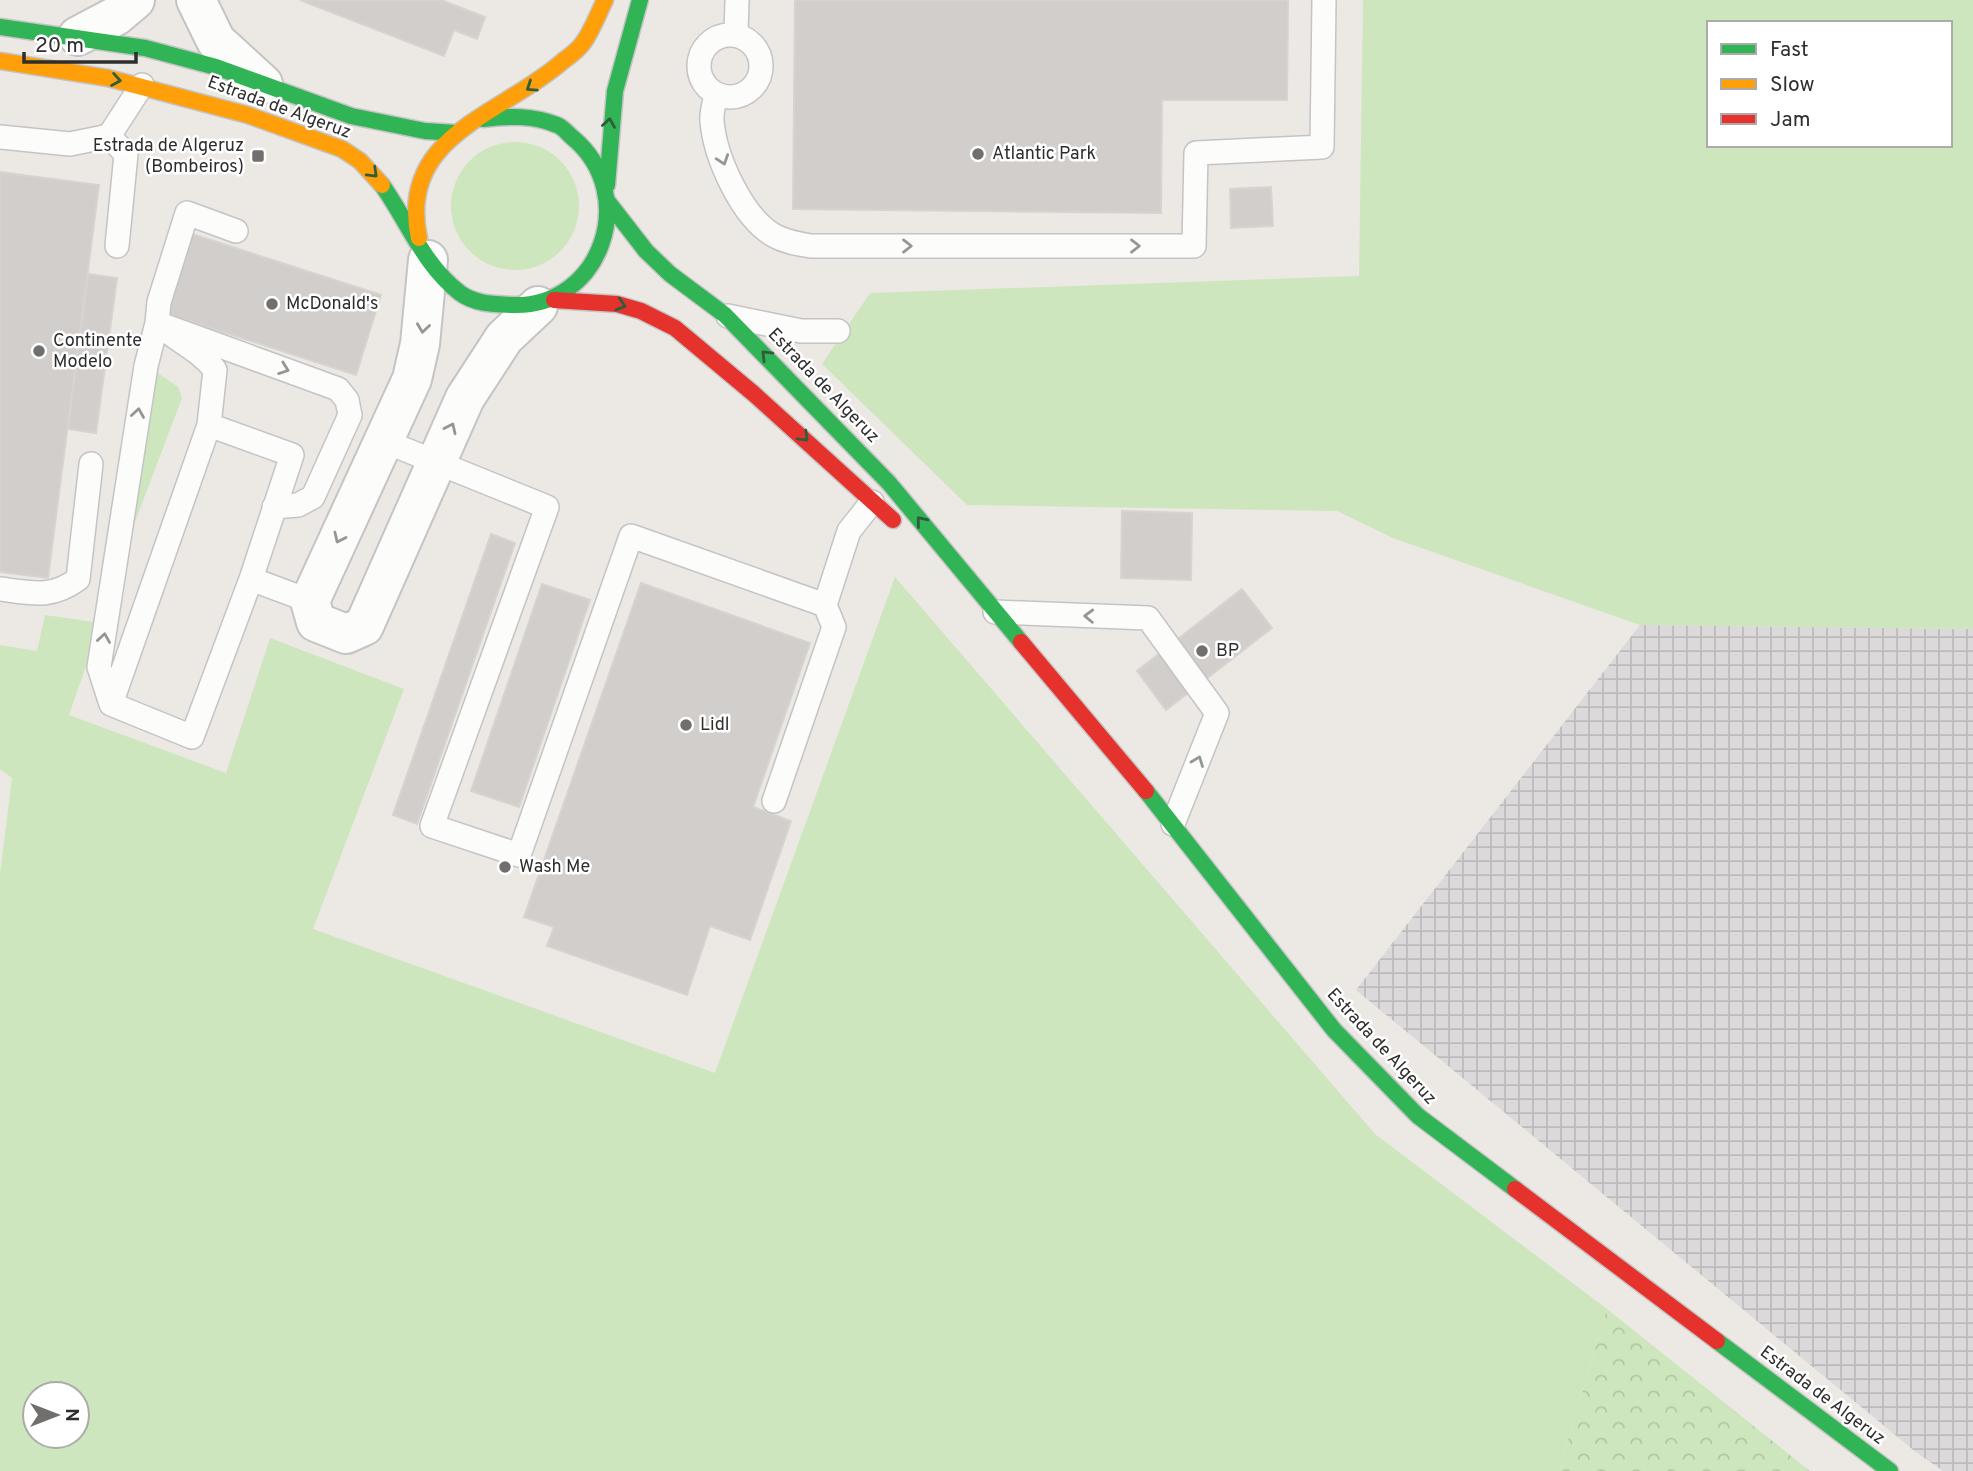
<svg xmlns="http://www.w3.org/2000/svg" width="1973" height="1471" font-family="Overpass,sans-serif">
  <defs>
    <pattern id="industrial-grid" width="8" height="8" patternUnits="userSpaceOnUse" patternTransform="scale(1.75)"><rect width="8" height="8" fill="#dcd9db"/><path d="M0 4h8M4 0v8" fill="none" stroke="#bdbbbc"/></pattern>
    <pattern id="forest-crowns" width="20" height="18" patternUnits="userSpaceOnUse" patternTransform="scale(1.75)"><rect width="20" height="18" fill="#cee6be"/><path d="M2 6a3 3 0 1 1 6 0M12 15a3 3 0 1 1 6 0" fill="none" stroke="#b1c6a4"/></pattern>
  </defs>
  <rect width="100%" height="100%" fill="#ece8e4"/>
  <path fill="url(#industrial-grid)" d="M1640 625 1973 629V1471H1943L1917 1453 1356 990Z"/>
  <path fill="#cee6be" fill-rule="evenodd" d="M1363 0H1973V629L1640 625 1393 538 1337 511 967 505 822 364 870 293 1359 276ZM1709 23H1950V145H1709Z
    M451 206a64 64 0 1 1 128 0a64 64 0 1 1-128 0Z
    M155 371 178 387 182 398 132 530Z
    M895 577 1375 1134 1607 1309 1559 1471H0V875L12 778 0 769V645L37 651 45 615 101 623 69 715 226 773 270 638 404 689 313 929 715 1073ZM35 1394H77V1436H35Z"/>
  <path fill="url(#forest-crowns)" d="M1607 1309 1810 1471H1559Z"/>
  <path fill="#d1cecb" stroke="#d7d4d0" stroke-width="2" d="M300 0H441L485 17 477 39 454 30 444 56Z
    M795 0H1288L1287 100H1162L1161 213 793 209Z
    M0 172 99 185 48 578 0 572Z
    M1271 187 1273 226 1231 228 1230 189Z
    M189 233 381 295 356 375 164 313Z
    M88 274 117 278 96 433 68 429Z
    M1122 511 1192 513 1191 580 1121 578Z
    M491 534 515 543 417 824 393 815Z
    M641 583 810 643 753 807 791 821 750 940 710 926 687 995 547 946 554 927 524 917Z
    M542 584 590 600 519 807 471 791Z
    M1242 589 1272 628 1166 710 1137 671Z"/>
  <g fill="none" stroke-linecap="round" stroke-linejoin="round">
    <g stroke="#c5c4c5" stroke-width="26">
      <path id="lane" d="M736 34 737 0
        M699 66a31 31 0 1 1 62 0a31 31 0 1 1-62 0Z
        M716 94C715 102 711 112 712 121 715 157 742 218 775 236 786 242 799 244 811 246H1194L1196 153 1322 147 1324 0
        M109 136 126 154 117 246
        M0 137 70 144 109 136 142 85
        M728 316 801 331H838
        M209 425 292 455 251 579 192 737 111 704Z
        M209 425 215 370C199 349 176 341 157 323L159 302 187 213 236 231
        M384 441 547 507 432 826 519 855 631 536 825 605 849 531 872 502
        M251 579 310 601
        M0 589C31 593 52 599 78 579L91 464
        M995 612 1148 618 1217 713 1173 824
        M111 704 99 667 146 366 157 323 338 389 347 400 350 415 313 497 298 505 274 507
        M774 801 834 627 825 605"/>
    </g>
    <g stroke="#c5c4c5" stroke-width="42">
      <path id="street" d="M196 0 216 41 263 84
        M78 36 116 16 135 0
        M428 260 420 344 412 379 310 601 316 622 346 634 364 626 465 398 504 338 538 306"/>
    </g>
    <g stroke="#c5c4c5" stroke-width="19">
      <path id="fast" d="M0 27 145 48 216 67 351 116 425 131 456 133
        M382 185C407 220 424 266 460 293 475 304 493 304 511 305 602 309 640 194 573 138 568 134 563 127 557 125 533 115 508 116 483 119
        M607 185 615 91 640 0
        M608 202 646 251 670 274 725 315 889 483 1021 642
        M1146 791 1334 1030 1418 1116 1515 1189
        M1717 1341 1890 1471"/>
    </g>
    <g stroke="#c5c4c5" stroke-width="19">
      <path id="slow" d="M0 61 108 78 248 115 342 149 360 161 382 185
        M419 238C397 135 502 115 563 61 570 56 578 50 583 43 592 31 598 14 605 0"/>
    </g>
    <g stroke="#c5c4c5" stroke-width="19">
      <path id="jam" d="M554 300 617 304 641 311 675 328 754 394 893 520
        M1021 642 1146 791
        M1515 1189 1717 1341"/>
    </g>
    <use href="#lane" stroke="#fcfcfb" stroke-width="23"/>
    <use href="#street" stroke="#fcfcfb" stroke-width="38"/>
    <use href="#fast" stroke="#30b455" stroke-width="16"/>
    <use href="#slow" stroke="#ff9f0a" stroke-width="16"/>
    <use href="#jam" stroke="#e5322d" stroke-width="16"/>
  </g>
  <defs><path id="oneway-chevron" d="M-2-3.5L2.5 0L-2 3.5" fill="none" stroke-width="1.6" stroke-linecap="round" stroke-linejoin="round" transform="scale(1.75)"/></defs>
  <g stroke="#2f5d3c">
    <use href="#oneway-chevron" transform="translate(116 80) rotate(10)"/>
    <use href="#oneway-chevron" transform="translate(531 87) rotate(146)"/>
    <use href="#oneway-chevron" transform="translate(609 123) rotate(-81)"/>
    <use href="#oneway-chevron" transform="translate(373 173) rotate(44)"/>
    <use href="#oneway-chevron" transform="translate(621 305) rotate(16)"/>
    <use href="#oneway-chevron" transform="translate(766 355) rotate(-135)"/>
    <use href="#oneway-chevron" transform="translate(804 437) rotate(44)"/>
    <use href="#oneway-chevron" transform="translate(921 521) rotate(-129)"/>
  </g>
  <g stroke="#959594">
    <use href="#oneway-chevron" transform="translate(723 160) rotate(71)"/>
    <use href="#oneway-chevron" transform="translate(907 246)"/>
    <use href="#oneway-chevron" transform="translate(1135 246)"/>
    <use href="#oneway-chevron" transform="translate(423 328) rotate(98)"/>
    <use href="#oneway-chevron" transform="translate(284 369) rotate(20)"/>
    <use href="#oneway-chevron" transform="translate(138 413) rotate(-81)"/>
    <use href="#oneway-chevron" transform="translate(451 428) rotate(-65)"/>
    <use href="#oneway-chevron" transform="translate(339 538) rotate(115)"/>
    <use href="#oneway-chevron" transform="translate(1089 616) rotate(-178)"/>
    <use href="#oneway-chevron" transform="translate(104 638) rotate(-81)"/>
    <use href="#oneway-chevron" transform="translate(1198 761) rotate(-69)"/>
  </g>
  <g fill="#706f6e" stroke="#fff" stroke-width="2.5">
    <circle cx="978" cy="154" r="7"/>
    <rect x="251" y="149" width="14" height="14" rx="3.5"/>
    <circle cx="272" cy="304" r="7"/>
    <circle cx="39" cy="351" r="7"/>
    <circle cx="1202" cy="651" r="7"/>
    <circle cx="686" cy="725" r="7"/>
    <circle cx="505" cy="867" r="7"/>
  </g>
  <g text-anchor="middle" dominant-baseline="central" stroke-width="5" stroke-linejoin="round" paint-order="stroke">
    <g font-size="18" fill="#2e2e2e" stroke="#fff">
      <text transform="translate(279 108) rotate(20)">Estrada de Algeruz</text>
      <text transform="translate(823 386) rotate(46)">Estrada de Algeruz</text>
      <text transform="translate(1381 1047) rotate(47)">Estrada de Algeruz</text>
      <text transform="translate(1822 1396) rotate(37)">Estrada de Algeruz</text>
    </g>
    <g font-size="18" fill="#2e2e2e" stroke="#fff" text-anchor="start">
      <text x="244" y="146" text-anchor="end">Estrada de Algeruz<tspan x="244" dy="21">(Bombeiros)</tspan></text>
      <text x="992" y="154">Atlantic Park</text>
      <text x="286" y="304">McDonald's</text>
      <text x="53" y="341">Continente<tspan x="53" dy="21">Modelo</tspan></text>
      <text x="1216" y="651">BP</text>
      <text x="700" y="725">Lidl</text>
      <text x="519" y="867">Wash Me</text>
    </g>
  </g>
  <rect x="1707" y="21" width="245" height="126" fill="#ffffff" stroke="#ababab" stroke-width="2"/>
  <rect x="1721" y="44" width="35" height="10" fill="#30b455" stroke="#ababab" stroke-width="2"/>
  <text x="1770" y="56" font-size="21" fill="#2e2e2e">Fast</text>
  <rect x="1721" y="79" width="35" height="10" fill="#ff9f0a" stroke="#ababab" stroke-width="2"/>
  <text x="1770" y="91" font-size="21" fill="#2e2e2e">Slow</text>
  <rect x="1721" y="114" width="35" height="10" fill="#e5322d" stroke="#ababab" stroke-width="2"/>
  <text x="1770" y="126" font-size="21" fill="#2e2e2e">Jam</text>
  <g transform="translate(56 1415) rotate(90)"><circle r="33" fill="#ffffff" stroke="#ababab" stroke-width="2"/>
  <path d="M0-5L12 26L0 18L-12 26Z" fill="#706f6e"/>
  <text y="-10" font-size="19" font-weight="bold" text-anchor="middle" fill="#2e2e2e">N</text>
  </g>
  <path d="M24 52v10h112v-10" fill="none" stroke="#2e2e2e" stroke-width="3.5"/>
  <text x="35" y="52" font-size="21" fill="#2e2e2e" stroke="#ffffff" stroke-width="5" paint-order="stroke">20 m</text>
</svg>
